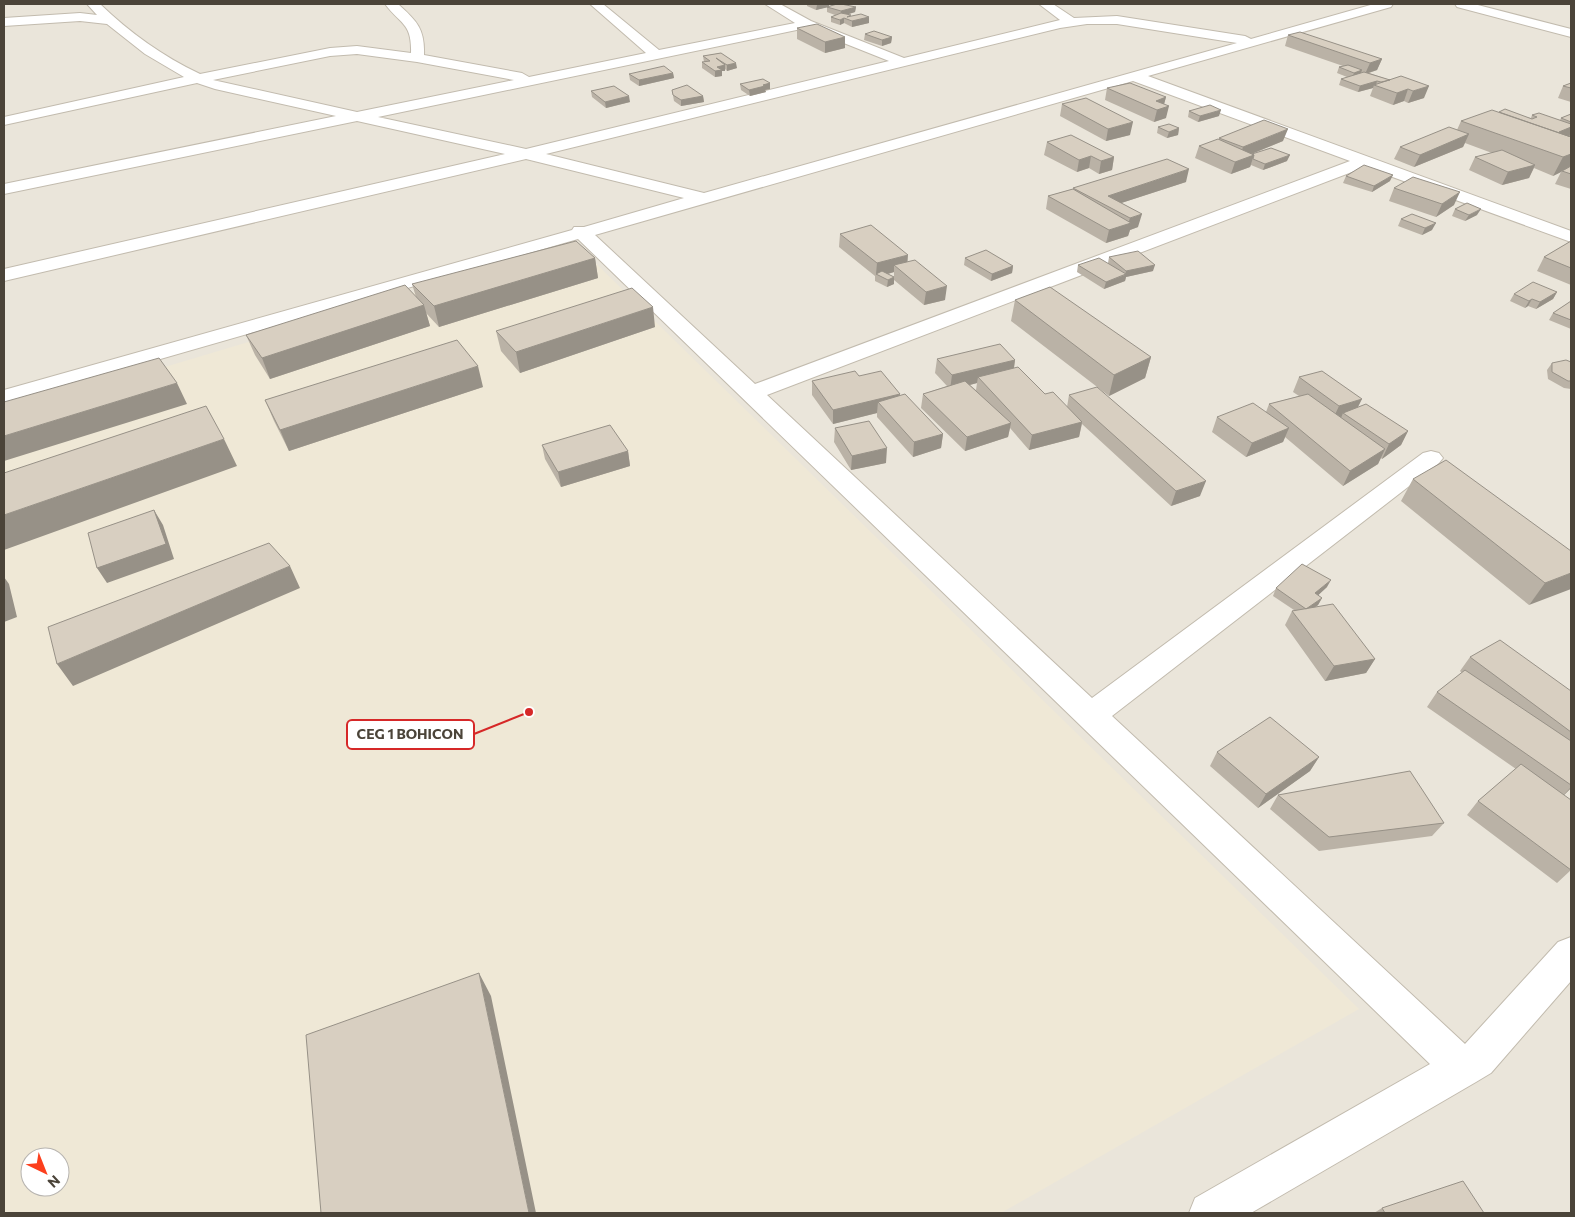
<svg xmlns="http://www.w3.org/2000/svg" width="1575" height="1217" font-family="Commissioner,sans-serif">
  <rect width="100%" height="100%" fill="#f6f3ec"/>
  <path fill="#eae5da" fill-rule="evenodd" d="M4 4H1571V1213H4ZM30 1157H60V1187H30Z"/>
  <path fill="#efe8d6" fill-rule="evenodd" d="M576 244 1359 1009 1001 1213H4V415ZM30 1157H60V1187H30Z"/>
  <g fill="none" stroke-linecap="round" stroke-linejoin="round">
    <g stroke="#c2bbae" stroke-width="2">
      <path id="minor" d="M87 4H100C129 32 162 56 200 74L330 48 357 46 411 53C412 23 401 25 385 4H398C417 21 425 29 424 55L522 73 529 77 646 53 590 4H603L659 50 795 23 765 4H780L811 21 904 58 1060 20 1039 4H1053L1074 18 1117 16 1245 36 1251 39 1374 4H1393L1391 7 1148 76 1571 231V242L1365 167 767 395 1092 698 1423 453 1431 451 1439 453 1443 458 1439 463 1112 716 1465 1044 1558 942 1571 937V981L1491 1073 1476 1082 1251 1213H1189L1195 1198 1430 1064 578 239 4 404V390L572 230 574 227H584L684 198 526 159 4 281V269L505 154 357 121 4 194V184L336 116 215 89 197 83 4 125V117L184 77 145 54 107 24 80 21 4 26V18L80 13 97 15ZM1087 24H1117L1237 43 704 193 546 154 1060 28ZM806 28 889 61 526 149 378 117ZM357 54 417 62 514 80 357 112 213 80 330 56ZM1133 81 1350 161 755 384 595 235Z
        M1455 4H1474L1571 29V37L1457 7Z"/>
    </g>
    <use href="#minor" fill="#fff" fill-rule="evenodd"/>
  </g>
  <path fill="#bab2a6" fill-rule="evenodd" d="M807 4H829V6L856 7 855 12 848 14 851 17H869V23L852 27 844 23 840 25 831 22V17L835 15 827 12V7L816 10 807 6Z
    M797 28 845 37V48L825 53 797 39Z
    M865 34 892 37 891 43 882 46 864 40Z
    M1288 35 1382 59 1377 70 1369 73 1390 80 1401 76 1424 98 1408 103 1404 101 1393 105 1370 96 1373 88 1358 92 1339 85 1341 79 1347 77 1337 73 1339 67 1343 66 1285 46Z
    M721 53 737 68 727 71 725 69V71H722V76L715 77 702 68V62H704L703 56Z
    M673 73 674 78 639 86 630 80 629 74Z
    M770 83V89L765 90 766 92 750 96 741 90 740 84Z
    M1571 83V102L1558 98 1563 86Z
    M1107 88 1166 97 1164 104 1166 118 1154 122 1105 100Z
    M672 90 703 96 704 102 681 106 674 101Z
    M591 91 630 102 606 108 592 97Z
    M1062 104 1130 135 1106 141 1060 116Z
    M1189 111 1219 116 1198 122 1188 117Z
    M1499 112 1531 118 1532 115 1560 120 1561 118 1571 114V189L1555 184 1561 172 1553 176 1534 168 1529 178 1502 185 1469 170 1475 157 1492 153 1465 143 1463 147 1414 167 1394 159 1400 147 1457 130 1461 121Z
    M1158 127 1179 128 1178 135 1167 138 1157 133Z
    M1219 138 1283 141 1252 154 1287 161 1263 170 1251 165 1250 167 1231 174 1195 158 1199 146 1219 140Z
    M1047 142 1114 157 1112 170 1099 174 1089 168 1077 172 1044 155Z
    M1346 176 1390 181 1372 192 1343 183Z
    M1186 182 1121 203 1138 227 1130 230 1128 236 1106 243 1046 209 1048 196 1073 189V188Z
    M1394 188 1454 205 1436 217 1389 201Z
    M1455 209 1477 215 1465 221 1452 216Z
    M1401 219 1432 230 1422 235 1398 226Z
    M840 234 907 262 945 300 924 305 894 280V284L887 287 875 281V276L839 247ZM894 272V277L888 274Z
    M1571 241V285L1537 271 1544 257Z
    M1109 257 1153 271 1126 277 1125 281 1104 289 1077 272 1078 265 1108 263Z
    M595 258 598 278 439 327 426 313 430 326 270 379 255 355 246 335 416 297 412 284Z
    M965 258 1013 266 1012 273 991 281 964 265Z
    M1557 292 1553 299 1536 309 1528 306 1525 308 1510 301 1514 294Z
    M1015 300 1151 357 1145 378 1109 396 1011 321Z
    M1571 301V329L1549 320 1553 313Z
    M655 327 520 373 501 351 496 331Z
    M937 359 1015 360 1014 368 1045 394 1067 407 1069 395 1200 496 1171 506 1082 424 1079 437 1029 450 1010 428 1008 437 965 451 921 408 923 394 947 386 935 373ZM977 383 976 390 970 385Z
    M1571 362V389L1564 388 1548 379 1547 370 1552 363Z
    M859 376 900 396 943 434 941 448 913 457 877 417V413L833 424 812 395V381Z
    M1299 377 1358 407 1408 431 1401 445 1382 459 1381 458 1378 464 1343 486 1285 437 1283 442 1246 457 1212 432 1217 417 1266 412 1269 404 1299 396 1293 392Z
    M483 387 289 451 274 421 265 400Z
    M835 428 886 463 851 470 834 442Z
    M542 445 628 451 630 466 561 487 545 459Z
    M1413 479 1571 551 1529 605 1401 501Z
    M1327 587 1318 595 1322 598 1318 605 1316 607 1375 659 1366 673 1325 681 1285 625 1292 611 1294 610 1273 596 1276 588Z
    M1470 657 1571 691V788L1564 795 1571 870 1557 883 1467 815 1478 801 1516 769 1427 707 1437 692 1462 673 1460 671Z
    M1217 752 1319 757 1310 771 1258 808 1210 766Z
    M1278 795 1444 823 1432 836 1319 851 1270 809Z
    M1382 1208 1484 1213H1374Z"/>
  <path fill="#979187" d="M820 4H829V7L816 10 817 5Z
    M856 7 855 12 840 17 841 11Z
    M869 17V23L852 27V21Z
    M844 18V23L840 25V20Z
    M845 37V48L825 53V42Z
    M892 37 891 43 882 46V40Z
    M1382 59 1377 70 1365 74 1370 63Z
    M736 63 737 68 727 71V65Z
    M725 65V71H722V76L715 77V71L717 67Z
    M1362 70 1360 76 1352 79 1354 73Z
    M673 73 674 78 639 86V80Z
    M1377 81 1376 85H1374L1373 88 1358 92 1360 86Z
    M770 83V89L765 90 766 92 750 96 749 90 763 85Z
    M1429 86 1424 98 1408 103 1413 91Z
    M1408 89 1404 101 1393 105 1397 93Z
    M629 96 630 102 606 108 605 102Z
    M703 96 704 102 681 106V100Z
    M1166 97 1163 108 1169 106 1166 118 1154 122 1157 110 1156 101Z
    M1221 110 1219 116 1198 122 1200 116Z
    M1133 122 1130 135 1106 141 1108 129Z
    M1571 127V132L1569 137 1559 132Z
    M1179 128 1178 135 1167 138 1169 132Z
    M1288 129 1283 141 1239 159 1243 147Z
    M1469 134 1463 147 1414 167 1420 155Z
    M1571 154V168L1562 171 1561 172 1553 176 1563 157Z
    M1254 155 1250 167 1231 174 1235 162Z
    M1290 155 1287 161 1263 170 1265 164Z
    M1091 156 1089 168 1077 172 1079 160Z
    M1114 157 1112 170 1099 174 1101 161Z
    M1535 165 1529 178 1502 185 1508 172Z
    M1189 169 1186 182 1109 207 1108 196Z
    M1393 175 1390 181 1372 192 1374 186Z
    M1460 192 1454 205 1436 217 1442 204Z
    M1481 209 1477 215 1465 221 1469 215Z
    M1142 214 1138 227 1130 230 1128 236 1106 243 1109 230 1128 224 1130 218Z
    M1436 223 1432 230 1422 235 1425 228Z
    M908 255 907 269 894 265V272L880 276 876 274 877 263Z
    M595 258 598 278 439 327 434 306Z
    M1155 265 1153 271 1126 277 1125 281 1104 289 1106 282 1125 275 1126 271Z
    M1013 266 1012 273 991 281 992 274Z
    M894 277V284L887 287 888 280Z
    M947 286 945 300 924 305 926 292Z
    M1557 292 1553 299 1536 309 1540 302Z
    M1532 299 1528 306 1525 308 1529 301Z
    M424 305 430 326 270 379 262 358Z
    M653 307 655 327 520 373 516 352Z
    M1151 357 1145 378 1109 396 1114 375Z
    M1015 360 1013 374 978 377 977 383 950 390 952 375Z
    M478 366 483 387 289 451 280 430Z
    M177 383 187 404 4 461V436Z
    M900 394 899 408 878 402 877 413 833 424V410Z
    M1362 399 1355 413H1343L1341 418 1332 421 1339 406Z
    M1082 422 1079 437 1029 450 1032 435Z
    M1011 423 1008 437 965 451 967 437Z
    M1289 428 1283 442 1246 457 1252 443Z
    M1408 431 1401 445 1382 459 1389 444Z
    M943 434 941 448 913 457 914 442Z
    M224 439 237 466 4 550V515Z
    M887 448 886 463 851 470 852 456Z
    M1385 449 1378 464 1343 486 1350 471Z
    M628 451 630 466 561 487 558 472Z
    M1206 481 1200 496 1171 506 1176 491Z
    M154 510 163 525 174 559 107 583 97 568Z
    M290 566 300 588 73 686 57 664Z
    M1571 573V589L1529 605 1545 583Z
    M4 577 9 584 17 617 4 622Z
    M1331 580 1327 587 1312 601 1315 593Z
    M1322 598 1318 605 1302 616 1306 609Z
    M1375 659 1366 673 1325 681 1334 666Z
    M1319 757 1310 771 1258 808 1266 794Z
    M1571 787V788L1559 800Z
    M479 973 491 996 536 1213H529Z"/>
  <path fill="#d8cfc1" stroke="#979187" d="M837 4H841L856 7 841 11 827 7Z
    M841 13 851 15 847 17 861 14 869 17 852 21 844 18 840 20 831 17Z
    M817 24 845 37 825 42 797 28Z
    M874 31 892 37 882 40 865 34Z
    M1300 32 1382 59 1370 63 1288 35Z
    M721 53 736 63 727 65 716 58 725 65 717 67 722 70 715 71 702 62 710 61 703 56Z
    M1348 65 1362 70 1354 73 1339 67Z
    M664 66 673 73 639 80 629 74Z
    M1364 72 1390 80 1381 82 1377 81 1360 86 1341 79Z
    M1401 76 1429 86 1413 91 1408 89 1397 93 1374 85Z
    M763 79 770 83 763 85 765 86 749 90 740 84Z
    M1130 83 1166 97 1156 101 1169 106 1157 110 1107 88Z
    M1571 83V88L1563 86Z
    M687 85 703 96 681 100 673 95 672 90Z
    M614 86 629 96 605 102 591 91Z
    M1086 98 1133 122 1108 129 1062 104Z
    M1210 105 1221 110 1200 116 1189 111Z
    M1505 109 1532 119 1537 117 1532 115 1539 113 1571 124V127L1559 132 1571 137 1499 112Z
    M1492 110 1571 137V154L1563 157 1461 121Z
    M1571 114V122L1561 118Z
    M1264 120 1288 129 1243 147 1219 138Z
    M1169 124 1179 128 1169 132 1158 127Z
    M1449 127 1469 134 1420 155 1400 147Z
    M1071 135 1114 157 1101 161 1091 156 1079 160 1047 142Z
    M1218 139 1254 155 1235 162 1199 146Z
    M1271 148 1290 155 1265 164 1253 159 1254 155 1252 154Z
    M1502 150 1535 165 1508 172 1475 157Z
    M1167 159 1189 169 1108 196 1142 214 1130 218 1073 188Z
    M1364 165 1393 175 1374 186 1346 176Z
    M1571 166V174L1562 171Z
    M1413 177 1460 192 1442 204 1394 188Z
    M1073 189 1131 223 1109 230 1048 196Z
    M1467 203 1481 209 1469 215 1455 209Z
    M1412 214 1436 223 1425 228 1401 219Z
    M871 225 908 255 877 263 840 234Z
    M576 241 595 258 434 306 412 284Z
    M1571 241V268L1544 257Z
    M986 250 1013 266 992 274 965 258Z
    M1138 251 1155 265 1126 271 1109 257Z
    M1099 258 1126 274 1106 282 1078 265Z
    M915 260 947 286 926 292 894 265Z
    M882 271 894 277 888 280 876 274Z
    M1533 282 1557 292 1540 302 1532 299 1529 301 1514 294Z
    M405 285 424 305 262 358 246 335Z
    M1050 287 1151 357 1114 375 1015 300Z
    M632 288 653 307 516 352 496 331Z
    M1571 301V320L1553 313Z
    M457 340 478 366 280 430 265 400Z
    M1000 344 1015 360 952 375 937 359Z
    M159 358 177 383 4 436V402Z
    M1566 360 1571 362V381H1568L1552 372V363Z
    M1018 367 1045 394 1053 392 1082 422 1032 435 978 377Z
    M855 371 859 376 881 371 900 394 833 410 812 381Z
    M1322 371 1362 399 1339 406 1299 377Z
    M965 381 1011 423 967 437 923 394Z
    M1097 387 1206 481 1176 491 1069 395Z
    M905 394 943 434 914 442 878 402Z
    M1308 394 1385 449 1350 471 1269 404Z
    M1253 403 1289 428 1252 443 1217 417Z
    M1366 404 1408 431 1389 444 1343 413Z
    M206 406 224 439 4 515V473Z
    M869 421 887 448 852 456 835 428Z
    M610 425 628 451 558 472 542 445Z
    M1446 460 1571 551V573L1545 583 1413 479Z
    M154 510 166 544 97 568 88 533Z
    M269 543 290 566 57 664 48 627Z
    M1302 564 1331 580 1315 593 1322 598 1306 609 1276 588Z
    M1333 604 1375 659 1334 666 1292 611Z
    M1500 640 1571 691V732L1470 657Z
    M1465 670 1571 741V785L1437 692Z
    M1270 717 1319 757 1266 794 1217 752Z
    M1521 764 1571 800V870L1478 801Z
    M1410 771 1444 823 1329 837 1278 795Z
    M479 973 529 1213H321L306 1035Z
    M1463 1181 1484 1213H1385L1382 1208Z"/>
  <path fill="none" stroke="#d62828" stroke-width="2" d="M529 712L474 734"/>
  <circle fill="#d62828" stroke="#fff" stroke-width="2" cx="529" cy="712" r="5"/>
  <rect fill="#fff" stroke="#d62828" stroke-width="2" x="347" y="720" width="127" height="29" rx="5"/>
  <g font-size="14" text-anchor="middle" font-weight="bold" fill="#4b4439">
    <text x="410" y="739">CEG 1 BOHICON</text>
  </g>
  <rect width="1575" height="1217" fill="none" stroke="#4b4439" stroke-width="10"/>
  <g transform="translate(45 1172) rotate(137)"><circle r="24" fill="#ffffff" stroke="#b7b4b0"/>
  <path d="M0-4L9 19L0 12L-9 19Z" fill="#fc3f1d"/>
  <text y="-8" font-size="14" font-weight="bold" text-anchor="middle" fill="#4b4439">N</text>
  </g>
</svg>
